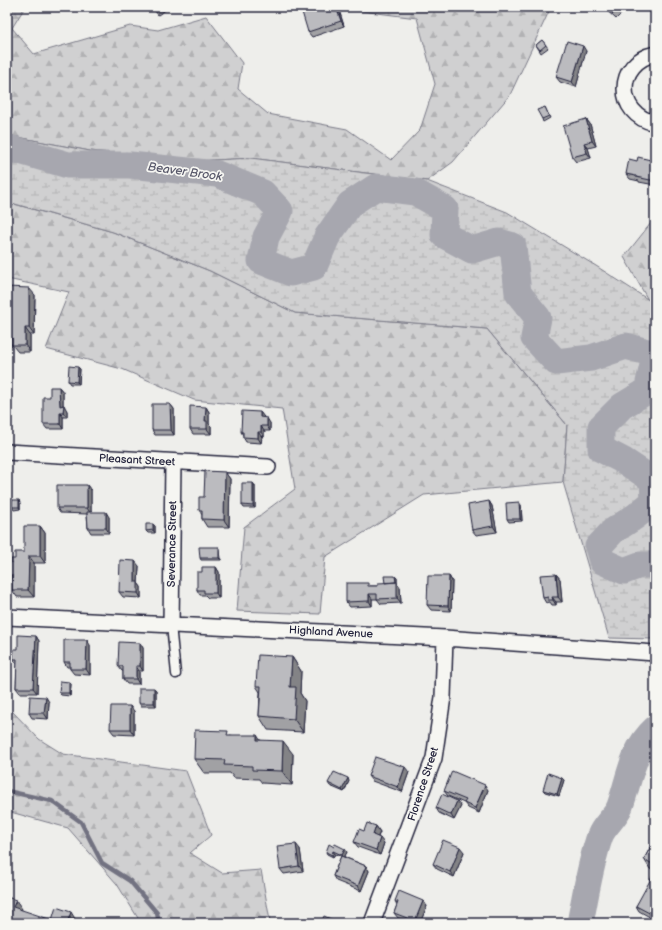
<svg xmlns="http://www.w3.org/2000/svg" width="662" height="930" font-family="'Balsamiq Sans',sans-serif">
  <defs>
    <pattern id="forest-firs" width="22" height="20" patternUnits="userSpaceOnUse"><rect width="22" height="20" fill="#d0d0d1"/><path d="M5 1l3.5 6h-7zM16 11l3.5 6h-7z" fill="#b2b2b4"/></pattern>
    <pattern id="wetland-marsh" width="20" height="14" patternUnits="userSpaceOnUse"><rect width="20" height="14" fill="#d0d0d1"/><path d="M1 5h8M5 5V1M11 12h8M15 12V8" fill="none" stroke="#b2b2b4"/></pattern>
  </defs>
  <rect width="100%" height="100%" fill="#eeeeeb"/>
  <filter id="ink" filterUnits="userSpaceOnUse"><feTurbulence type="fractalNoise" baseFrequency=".025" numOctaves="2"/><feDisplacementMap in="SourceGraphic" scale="8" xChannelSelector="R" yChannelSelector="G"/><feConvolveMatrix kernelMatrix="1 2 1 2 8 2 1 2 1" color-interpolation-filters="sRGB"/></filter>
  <g filter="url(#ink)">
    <path fill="url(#forest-firs)" stroke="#797986" d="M7 7H25L12 28 34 54 130 26 158 30 206 16 242 63 238 89 268 114 347 129 391 160 420 130 435 84 417 18 361 11 360 7H551L510 95 453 162 427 181 251 158 196 161 90 151 7 135Z
      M14 204 113 232 210 271 295 313 487 329 567 425 563 482 424 495 325 557 320 614 237 611 244 527 295 489 282 409 194 400 122 369 46 349 69 292 7 279V212Z
      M655 218V304L648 300 624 257Z
      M7 711 13 712 39 739 63 754 186 771 211 835 190 853 222 873 261 870 270 921 272 923H141L117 884 68 828 7 811Z"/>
    <path fill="url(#wetland-marsh)" stroke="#797986" d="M7 135 90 151 196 161 251 158 427 181 507 212 596 266 655 304V639L609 638 563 482 567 425 487 329 295 313 210 271 113 232 15 204 7 212Z"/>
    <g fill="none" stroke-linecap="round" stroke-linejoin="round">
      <path stroke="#727281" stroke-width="4.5" d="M654 361H655
        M7 791 52 801 81 822 102 863 130 881 157 913 159 923"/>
      <path stroke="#a7a7af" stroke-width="27" d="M7 152 13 149 68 165H130L217 174 263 193 280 211 266 237 261 261 291 273 314 267 327 237 350 204 376 187 415 192 445 209 444 235 472 250 499 242 513 246 518 293 538 318 534 338 556 362 591 358 626 346 647 352 654 361 647 391 622 406 601 427V449L624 461 653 480 654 501 636 516 613 531 598 547 602 561 624 571 640 565H655
        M580 923C586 894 590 864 600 836 604 825 616 817 620 806 630 778 632 750 655 729"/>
      <g stroke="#22223b" stroke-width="11">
        <path id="lane" d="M171 625 176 674"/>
      </g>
      <g stroke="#22223b" stroke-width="18">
        <path id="street" d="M655 54C615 62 615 115 655 123
          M7 452 268 467
          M7 617 445 638 655 653
          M171 625 173 462
          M372 923 434 758 443 697 445 638"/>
      </g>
      <use href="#lane" stroke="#f6f6f2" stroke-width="8"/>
      <use href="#street" stroke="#f6f6f2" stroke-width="15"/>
    </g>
    <path fill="#a1a1a4" stroke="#22223b" d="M152 7H170L158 15Z
      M317 7H338L344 26 312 37 308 32Z
      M603 7H628L616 19Z
      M542 40 548 48 541 53 536 45Z
      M586 51 576 87 560 82 556 77Z
      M545 107 550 118 543 122 542 119Z
      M586 119 590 124 596 146 588 148 591 158 576 162 572 157Z
      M637 161H655V185L639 182V181L630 179 626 174Z
      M7 287 35 295 34 335H30V352H18L13 346 11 345 7 339Z
      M78 367 80 369 79 384H70L68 381Z
      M59 387 63 392V405L67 411V417H63V429H47L43 424 50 397Z
      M170 404 174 409V435H155L152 430Z
      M206 407 209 412V424L211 426V434H193L190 429Z
      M260 412 264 418 270 423V431H264V437H262L261 443 246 442 243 437V435L241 432Z
      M225 472 230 479 229 527H207L202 519V515L199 510 204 497Z
      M253 483 255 486V508H244L242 505Z
      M91 490V512L109 517V533H91L88 528 87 514 60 513 57 508Z
      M489 501 492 506 497 532 476 535 472 530Z
      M20 503V509L14 510 12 507Z
      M521 505 522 521 509 522 507 519Z
      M153 524 155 526V533H148L146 531Z
      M40 526 45 533V563H34V597H17L12 590V579L9 575 11 563 15 559 24 552Z
      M219 547 220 550 221 560H201L200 558Z
      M139 566 138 583 141 587V598L123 597 119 592Z
      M216 567 219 572V598H208L205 595H200L197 590 202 572Z
      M556 574 560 579 562 602H556V605H552L550 602 546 603 543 598Z
      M449 576 452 581 451 611 431 610 427 605Z
      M397 578V583L400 587 401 603 381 604 377 599H372V606L350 607 346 602 370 586H378L385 583Z
      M36 636 39 641 37 693H20L16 688 17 664 13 659 18 649Z
      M140 643 143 648V671H139V684H127L123 679V671H122L118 666Z
      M90 645V675L74 674 70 669V667H67L64 662Z
      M292 657 301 671 300 693 305 701 303 732 268 730 259 716 260 692 256 686Z
      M71 684 70 696 61 695 59 693Z
      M154 688 156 690V706H141L139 703Z
      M49 702 48 719 32 718 29 713Z
      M134 711V735L114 734 110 729Z
      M230 735 260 740 293 754 292 785 262 783 259 779 234 778 230 773H204L194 759Z
      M409 772 402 792 372 781 368 776Z
      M562 778 564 780 559 796 545 792 543 790Z
      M349 781 344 792 330 786 328 783Z
      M488 790 479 813 468 808 464 803 448 796 444 791Z
      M461 806 454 820 439 813 436 808Z
      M376 826 380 832 378 837 384 843 380 855 358 847 354 842 364 831Z
      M655 839V871L650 869 644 859Z
      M334 847 347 852 344 857 366 866 369 871 361 891 336 881 333 876 341 856 335 854 333 857 327 854 326 852Z
      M300 849 303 871 284 874 280 869Z
      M464 852 454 877 437 869 433 864Z
      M655 876V920L639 911 636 906Z
      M395 901 427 906 420 923H410L398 918 394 913 397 905Z"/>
    <path fill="#838386" stroke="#22223b" d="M336 7H338L344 26 341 21Z
      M564 7H567L565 10 563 8Z
      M583 46 586 51 576 87 572 82Z
      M586 119 590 124 596 146 592 141Z
      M584 143 588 148 591 158 587 153Z
      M29 288 35 295 34 335 29 328Z
      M25 328 30 335V352L25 345Z
      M78 367 80 369 79 384 77 382Z
      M59 387 63 392V411L60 406Z
      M170 404 174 409V435L171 430Z
      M64 405 67 411V417L63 412Z
      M206 407 209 412V424L211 426V434L207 429 205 421Z
      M60 412 63 417V429L60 424Z
      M260 412 264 417V422L260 417Z
      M267 418 270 423V431L267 426Z
      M261 426 264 431V437L261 432Z
      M258 432 262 437 261 443 258 438Z
      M225 472 230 479 229 527 224 520Z
      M253 483 255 486V508L253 506Z
      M87 485 91 490V514L87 508Z
      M19 500 20 503V509L19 507Z
      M489 501 492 506 497 532 493 526Z
      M519 502 521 505 522 521 520 519Z
      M106 512 109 517V533L106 528Z
      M153 524 155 526V533L153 530Z
      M40 526 45 533V563L40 556Z
      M219 547 220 550 221 560 219 558Z
      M29 556 34 563V597L28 590Z
      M135 561 139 566 138 583 141 587V598L138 593 135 582Z
      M216 567 219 572V598L216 593Z
      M556 574 560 579 562 602 558 597Z
      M395 576 397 578V583L400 587 401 603 397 598Z
      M449 576 452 581 451 611 448 606Z
      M369 594 372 599V606L369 601Z
      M552 597 556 602V605L553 600Z
      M36 636 39 641 37 693 33 688Z
      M87 640 90 645V675L86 669Z
      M140 643 143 648V671L140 666Z
      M292 657 301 671 300 693 305 701 303 732 294 719 290 687Z
      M136 666 139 671V684L136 679Z
      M69 682 71 684 70 696 69 693Z
      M154 688 156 690V706L154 703Z
      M46 697 49 702 48 719 44 713Z
      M130 706 134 711V735L130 729Z
      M257 735 266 749 257 740Z
      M283 741 293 754 292 785 282 771Z
      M405 767 409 772 402 792 398 787Z
      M348 778 349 781 344 792 342 790Z
      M562 778 564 780 559 796 557 794Z
      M485 785 488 790 479 813 475 808Z
      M457 801 461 806 454 820 451 815Z
      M376 826 380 832 376 841 373 835Z
      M380 838 384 843 380 855 376 850Z
      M296 844 300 849 303 871 299 866Z
      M460 847 464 852 454 877 450 872Z
      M345 849 347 852 344 858 342 855Z
      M333 851 335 854 333 857 332 855Z
      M366 866 369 871 361 891 358 886Z
      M16 900 22 909 20 917 13 907Z
      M423 901 427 906 420 923H416L415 921Z
      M71 912 77 922V923H67Z"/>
    <path fill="#bbbbbf" stroke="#22223b" d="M152 7H159L154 10Z
      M317 7H336L341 21 308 32 302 12Z
      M605 7H620L613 14Z
      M542 40 546 45 540 50 536 45Z
      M567 41 583 46 572 82 556 77Z
      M545 107 549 116 542 119 537 110Z
      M586 119 592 141 584 143 587 153 572 157 563 126Z
      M638 157 655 161V181L636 177V176L626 174 629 159 637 161Z
      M7 287 29 288V328H25V345H12V338H7Z
      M69 366 78 367 77 382 68 381Z
      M50 387H59L60 406 64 405 63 412H60V424H43V397H50Z
      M152 404H170L171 430H152Z
      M190 406 206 407 205 421H207V429H190Z
      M242 411 260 412V417L267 418V426H261V432H258V438L243 437V432H241Z
      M205 471 225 472 224 520 202 519V510H199V497H204Z
      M242 483H253V506L242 505Z
      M57 485H87V508H57Z
      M12 500H19V507H12Z
      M489 501 493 526 472 530 468 505Z
      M519 502 520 519H507L506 503Z
      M87 512H106V528H88Z
      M146 524H153V530L146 531Z
      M24 526H40V556H29L28 590H12V575H9V563H11V559H15V552H24Z
      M199 547H219V558H200Z
      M120 560 135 561V582H138V593L119 592Z
      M202 567H216V593H204V590H197V572H202Z
      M556 574 558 597H552L553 600H548V597L543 598 540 575Z
      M384 576H395L396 582 385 583Z
      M428 576H449L448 606 427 605Z
      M397 582V598L377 599V594H369V601L346 602V583H368V586H378V583Z
      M18 635 36 636 33 688H16L17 659H13L14 649H18Z
      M64 640H87L86 669H70V662H64Z
      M119 642 140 643V666H136V679H123V666H118Z
      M258 655 292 657 290 687H296L294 719 259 716 261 686H256Z
      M60 681 69 682V693H59Z
      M139 688H154V703H139Z
      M30 696 46 697 44 713H29Z
      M111 706H130V729H110Z
      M195 730 228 731 227 735H257V740L283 741 282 771 252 770V766L224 765 225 760 194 759Z
      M375 757 405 767 398 787 368 776Z
      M452 771 485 785 475 808 464 803 466 800 444 791Z
      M334 772 348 778 342 790 328 783Z
      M548 773 562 778 557 794 543 790Z
      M442 794 457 801 451 815 436 808Z
      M367 823 376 826 373 835 380 838 376 850 354 842 359 829 364 831Z
      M655 839V864L654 865 644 859Z
      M443 840 460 847 450 872 433 864Z
      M296 844 299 866 280 869 277 846Z
      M329 844 334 847 335 844 345 849 342 855 333 851 332 855 326 852Z
      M341 856 366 866 358 886 333 876Z
      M653 875 655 876V916L636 906Z
      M399 891 423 901 415 921 394 913 398 902 395 901Z
      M7 897 16 900 13 907 52 920 56 907 71 912 67 923H7Z
      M324 916 340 923H321Z"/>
  </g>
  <g text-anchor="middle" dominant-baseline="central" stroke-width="3.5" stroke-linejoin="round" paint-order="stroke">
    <g font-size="11" fill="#22223b" stroke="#f6f6f2">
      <text transform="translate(137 460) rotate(3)">Pleasant Street</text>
      <text transform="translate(172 544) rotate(-89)">Severance Street</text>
      <text transform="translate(331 632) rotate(3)">Highland Avenue</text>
      <text transform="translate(423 784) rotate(-72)">Florence Street</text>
    </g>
    <g font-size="12" font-style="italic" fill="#575769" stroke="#f6f6f2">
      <text transform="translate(185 172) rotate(8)">Beaver Brook</text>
    </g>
  </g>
  <rect width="662" height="930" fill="none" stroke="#f6f6f2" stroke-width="24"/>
  <rect x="12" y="12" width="638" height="906" fill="none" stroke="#22223b" stroke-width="1.5" filter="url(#ink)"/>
</svg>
